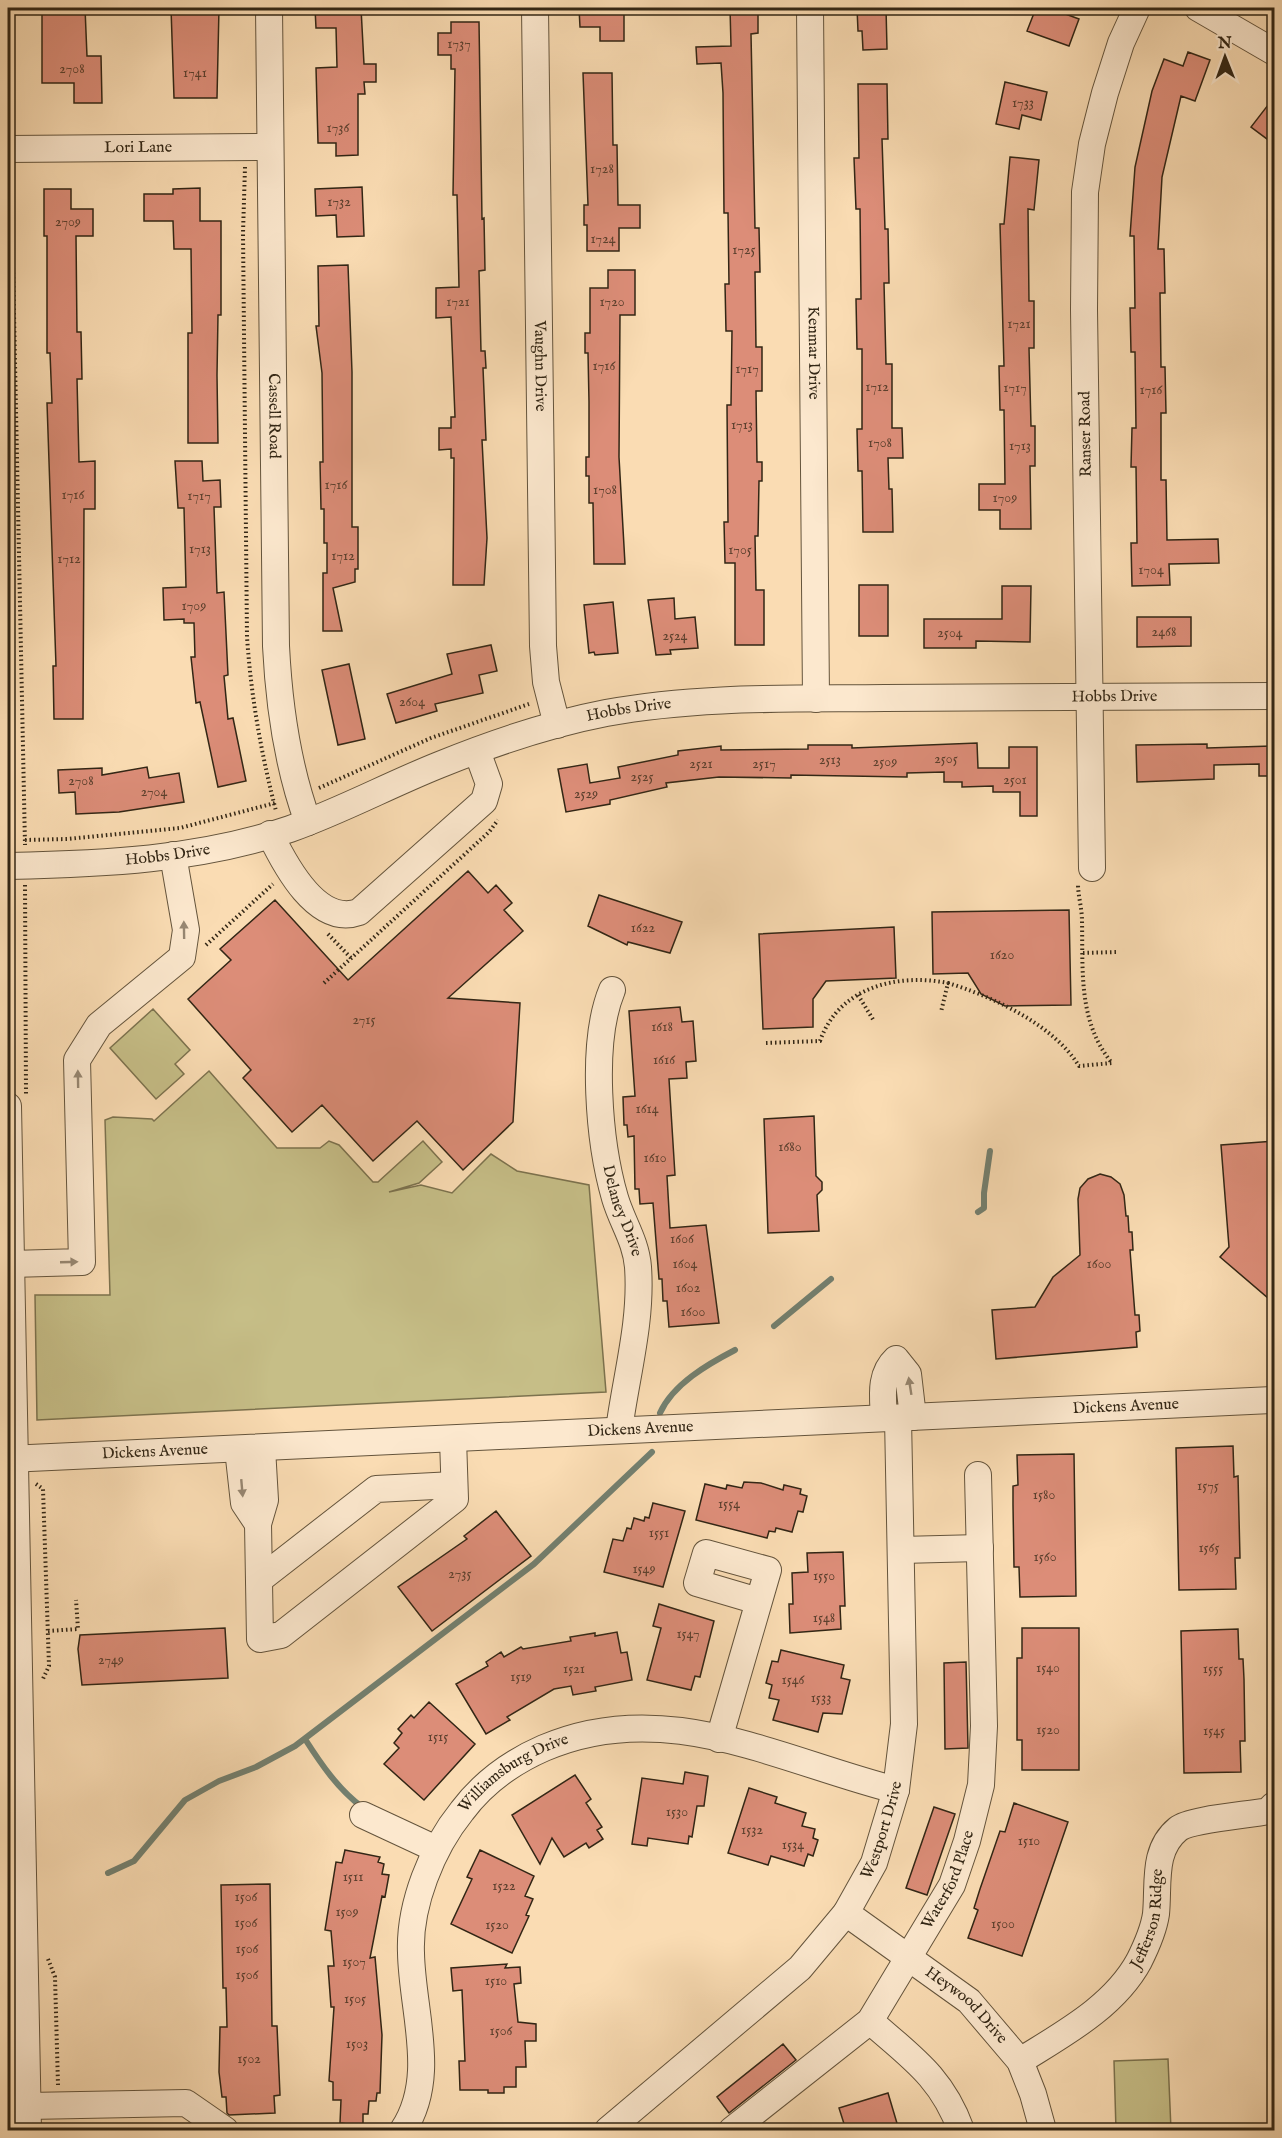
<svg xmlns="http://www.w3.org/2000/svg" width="1282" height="2138" font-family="'IM FELL English',serif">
  <rect width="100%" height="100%" fill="#fadcb3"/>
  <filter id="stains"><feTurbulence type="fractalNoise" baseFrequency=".00333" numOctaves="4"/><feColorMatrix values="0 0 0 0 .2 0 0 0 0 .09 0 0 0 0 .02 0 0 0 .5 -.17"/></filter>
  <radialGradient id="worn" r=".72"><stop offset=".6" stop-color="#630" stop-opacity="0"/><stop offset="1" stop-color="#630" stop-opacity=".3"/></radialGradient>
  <path fill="#c6be87" stroke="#7c724e" stroke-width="1.5" d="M153 1009 190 1050 175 1064 184 1074 156 1099 110 1048Z
    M209 1071 277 1148H320L329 1141 339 1145 373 1182H378L423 1141 442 1162 419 1183 389 1192 421 1185 452 1193 491 1154 517 1171 589 1185 606 1392 37 1420 35 1295H110L105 1120 113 1117 152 1119 154 1121Z
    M1168 2059 1171 2130H1116L1114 2061Z"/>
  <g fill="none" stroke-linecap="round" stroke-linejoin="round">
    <path stroke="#738070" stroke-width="6" d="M978 1212 984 1208V1193L990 1151
      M774 1326 831 1279
      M660 1413C673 1384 708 1364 735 1350
      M305 1739C321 1764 338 1789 362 1807
      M108 1873 134 1861 185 1800 219 1781 256 1767 295 1746 534 1564 652 1452"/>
  </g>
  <path fill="#dc8d78" stroke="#322615" stroke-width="1.5" d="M42 8H85L87 56H101L102 103H74V83H42Z
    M171 8H219L217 98H174Z
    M315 8H361L364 64H376V82H364L365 94H358V155L336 156V143H318L316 68 337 67 336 28H316Z
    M579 8H624V41H600V27H580Z
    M730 8H758V33L751 34 755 228H759L760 272H755L756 347H762V391H756L757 462H762V481H759L758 536H755L756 590H764V645H735V563H725L724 522H728L727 405H731L732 331H726L725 284H729L728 213H724L723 93 721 63 697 64 696 47 731 46Z
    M857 8H886L887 49 863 50 862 31H858Z
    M1036 8H1061L1060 12 1079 19 1069 46 1027 31Z
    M451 22H479L482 219 484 218 485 270 479 271 481 351H485L486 368H483L486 440H482L487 538 484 585H453L454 458H451V449L439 450V428H451V417H455L451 317 436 318V288L459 287 457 195H453L455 69H451V55H438V33H451Z
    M1188 52 1210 60 1195 101 1181 96 1162 177 1158 249H1164L1165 293H1160L1161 367H1165L1166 413H1161V480H1166L1167 540 1218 539 1219 563 1169 564 1170 585 1132 586 1131 543H1137L1136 467H1131L1132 428H1136L1135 352H1131L1130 308H1135L1134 236H1130L1135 167 1152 91 1164 59 1183 66Z
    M583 73H612L613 145H617L618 205H640V228H619V251H587V225H584V205H588Z
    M1005 82 1047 92 1041 120 1022 115 1019 129 996 124Z
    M858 84H887L888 139H882L885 229H888L889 283H884L886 364H892V428H902L903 458H888L889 489H892L893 532H863L862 471H858L857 429H862V349H857L856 299H861L860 209H856L854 158H859Z
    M1275 96V145L1251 127Z
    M1010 157 1039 160 1034 210 1028 209 1029 301H1034V348H1029L1031 426H1035V466H1030L1031 529H1000V510H979V484H1005L1004 410H1000L999 366H1004L1000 224H1004Z
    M362 187 364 236 337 237 336 215 316 216 315 189Z
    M200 188V221H221V315H218L217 375 218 443H188V333H192L191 249H174L173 221H144V194H173V189Z
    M44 189H71V209H93V236H76L77 332H81L82 379H77L79 462 95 461V509H84L83 719H54L53 666H56L47 403H52L50 353H47V236H44Z
    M348 265 352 372V527H358V569H355V582L333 588 342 631H323V573H327V543H324V509H321L320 462H323L322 373 316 326H319L318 266Z
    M608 270H635V315H620L619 457 625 564H594L593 503H589V476H586V457H589V402L588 353H585V333H590V288H608Z
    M175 461H202L203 481 220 480 221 507H214L217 593 224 592 228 675 224 676 228 719 233 718 246 781 218 787 200 702 196 703 191 657H195L194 623H184V619L164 620 163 588 186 587 184 508H178Z
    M859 585H888V636H859Z
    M1002 586H1031L1030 642 976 641V648H924V619H1002Z
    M674 598 675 619 695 617 698 648 670 650 671 654 656 655 648 600Z
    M613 602 618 653 595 655 594 652 589 653 584 605Z
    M1137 617H1191V646L1137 647Z
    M491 645 497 671 479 675 483 693 435 704 437 711 396 723 387 694 452 674 447 654Z
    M349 664 365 739 338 745 322 670Z
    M977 743 978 768H1009V747H1037V816H1020V792H993V786L962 787V782H944V772L907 773V777L791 775V778L719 777 666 783 667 787 610 800V804L566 812 558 769 587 764 590 783 620 778 618 767 678 755V751L721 746V750L808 749V745H852V748Z
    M1207 744V748L1275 746V776H1259V764L1214 765V779L1137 782 1136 745Z
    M147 767 149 778 179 773 184 802 119 812 76 814 75 792 59 793 58 770 102 768V775Z
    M468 871 488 893 496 885 512 903 504 910 523 931 448 998 520 1003 513 1122 463 1170 417 1121 373 1161 322 1105 292 1132 243 1078 251 1070 188 999 231 960 220 949 275 900 348 980Z
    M599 895 682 922 670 953 628 942 627 945 588 926Z
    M1069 910 1071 1005 1005 1006 981 994 968 973 933 974 932 912Z
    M894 927 896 978 826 981 813 999V1027L763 1029 759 934Z
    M680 1007 682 1022 693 1021 696 1061 686 1062 687 1078 669 1079 675 1175 667 1176 670 1228 706 1225 719 1323 669 1327 667 1301H663L662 1279H659L653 1203 640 1204 639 1189H635L634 1136 628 1137 627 1125H624L623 1097 635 1096 629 1011Z
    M814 1116 816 1176 822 1182V1190L817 1195 819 1231 768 1233 764 1119Z
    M1275 1141V1304L1220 1257 1229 1247 1221 1145Z
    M1100 1174 1111 1177 1120 1184 1124 1195 1126 1216H1128L1129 1232H1132L1133 1250H1130L1135 1315H1139L1140 1331 1136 1332 1137 1347 996 1359 992 1310 1035 1307 1053 1277 1080 1255 1078 1199 1080 1188 1088 1179Z
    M1233 1446 1234 1477 1238 1476 1240 1558H1235L1236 1589 1179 1590 1176 1448Z
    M1074 1454 1076 1596 1020 1597 1019 1567H1014L1013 1505V1486L1018 1485 1017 1455Z
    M744 1482 761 1483 783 1490 784 1485 801 1489 800 1494 807 1496 803 1512 798 1511 792 1532 776 1528 775 1532 769 1531 767 1538 696 1520 705 1484 726 1489 727 1485 742 1488Z
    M653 1503 685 1511 663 1587 604 1572 613 1539 623 1541 627 1528 631 1529 634 1518 644 1521 645 1517 649 1518Z
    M496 1511 531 1556 432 1631 398 1587 467 1539 464 1536Z
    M843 1552 845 1606H840L841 1629 790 1633 789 1604H793L792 1573 808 1572 807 1553Z
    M659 1604 714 1621 700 1677 695 1676 691 1690 647 1680 661 1628 653 1626Z
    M225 1628 228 1678 82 1685 78 1649 80 1635Z
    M1022 1628H1079V1770H1022V1740H1017V1658H1022Z
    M1238 1629 1239 1659H1243L1244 1679 1245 1741H1240L1241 1772 1184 1773 1181 1631Z
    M617 1632 621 1653 627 1652 632 1680 595 1687 596 1691 573 1695 571 1686 554 1689 507 1717 510 1720 486 1734 456 1684 488 1666 486 1662 501 1652 504 1657 521 1647 523 1649 571 1641 570 1637 595 1633V1636Z
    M781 1650 844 1665 841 1678 850 1680 842 1714 823 1713 818 1732 773 1720 779 1700 769 1698 772 1685 766 1683 772 1661 778 1662Z
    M966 1662 968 1748 945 1749 944 1663Z
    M429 1702 475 1744 424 1800 384 1764 399 1748 394 1743 402 1733 398 1729 411 1715 414 1718Z
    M685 1772 708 1776 704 1806H697L692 1837 689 1836 688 1844 648 1838 647 1846 632 1844 642 1778 683 1784Z
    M575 1775 591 1799 586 1803 602 1827 597 1830 603 1839 589 1848 586 1843 564 1857 552 1838 540 1864 512 1815Z
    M749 1788 777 1797 775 1803 806 1813 802 1826 815 1829 813 1838 818 1840 813 1856 808 1854 804 1866 771 1856 768 1865 728 1853Z
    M1014 1803 1068 1822 1022 1956 968 1938 978 1910 974 1908 980 1889 1000 1831 1005 1832Z
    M934 1807 955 1814 927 1895 906 1888Z
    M345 1850 380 1857 378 1862 384 1864 382 1874 389 1875 385 1897 382 1896 370 1958 375 1957 382 2035 380 2093H377L376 2101H369L368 2114H363V2126L340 2123 341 2100H333V2082L329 2081 334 2007H331L328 1966H334L331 1931 325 1930 336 1862 342 1863Z
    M480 1850 534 1876 525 1896 533 1899 526 1915 529 1916 512 1953 451 1924 472 1879 467 1877Z
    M270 1884 272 2026H277L280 2095 274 2096 275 2113 229 2115 227 2113 226 2097H222L219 2072 220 2027H227L226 1988H223L221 1885Z
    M507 1964 505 1968 520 1967 521 1983 514 1984 518 2022 536 2024V2041H525L526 2067H516V2087H504V2093H488V2090H460L459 2061H465L462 1990 453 1991 451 1968Z
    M783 2044 796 2060 729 2113 717 2097Z
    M888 2093 899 2130H846L839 2108Z"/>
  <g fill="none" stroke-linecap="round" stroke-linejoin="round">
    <g stroke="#64543c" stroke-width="28">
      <g id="minor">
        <path id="s1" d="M269 8 276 646C279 706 287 765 308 822"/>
        <path id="s2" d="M535 8 543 646 546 682 557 725"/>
        <path id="s3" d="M810 8 816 699"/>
        <path d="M1198 8 1274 52"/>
        <path id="s4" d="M8 149 269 147"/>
        <path d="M270 834C285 865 317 927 359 912L484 801 489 784 477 751"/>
        <path id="s5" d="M8 866C102 864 199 860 290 829 341 811 389 785 439 765 493 743 549 724 606 713 698 696 792 699 885 698 1015 698 1145 697 1274 696"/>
        <path d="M1092 868 1084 310 1085 192 1092 144 1105 93 1121 43 1137 8"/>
        <path id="s6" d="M612 990C590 1043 599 1143 615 1198 622 1222 636 1241 638 1267 642 1322 626 1376 619 1430"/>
        <path d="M8 1106 28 2130"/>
        <path d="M11 1264 82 1262 77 1060 99 1025 182 957 186 930 173 855"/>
        <path d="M884 1418C883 1397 879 1375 896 1359L908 1374 913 1417"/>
        <path d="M262 1448 265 1500 258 1524 260 1639 281 1635 455 1499 453 1439"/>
        <path d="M238 1449 244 1503 258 1524"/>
        <path id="s7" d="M8 1459 1274 1400"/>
        <path d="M901 1550 980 1548"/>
        <path d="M259 1580 376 1489 454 1485"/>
        <path d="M719 1739 768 1570 706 1553 697 1583 758 1601"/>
        <path d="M363 1815 436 1849"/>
        <path id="s8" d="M846 1913 969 2001 1020 2061 1033 2094 1043 2130"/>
        <path d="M870 2021C911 2057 942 2077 961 2130"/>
        <path id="s9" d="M1020 2061C1063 2034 1114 2007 1139 1961 1145 1949 1154 1928 1156 1914 1159 1884 1152 1850 1178 1829 1190 1819 1249 1815 1268 1811L1274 1805"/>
        <path d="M28 2106 186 2103 225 2130"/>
        <path id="s10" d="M403 2130C438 2077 412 2012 411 1953 409 1905 432 1848 462 1811 483 1783 512 1762 544 1748 665 1696 778 1760 896 1790"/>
        <path id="s11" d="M608 2130 800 1968 846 1913 874 1863 896 1790 904 1724 898 1418"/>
        <path id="s12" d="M732 2130 870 2021 952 1885 967 1841 981 1785 984 1726 978 1475"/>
      </g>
    </g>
    <path stroke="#322615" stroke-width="4" stroke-dasharray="1.5 3" stroke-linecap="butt" d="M8 8 10 128
      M245 167 243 233 247 637C251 696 261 753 276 811
      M11 169 25 845
      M319 788 431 738 529 704
      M25 840 67 839 180 828 275 803
      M25 885 26 1094
      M328 934 351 958
      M206 945 273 884
      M1083 953 1116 952
      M324 983 489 832 498 820
      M948 983C993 997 1053 1024 1079 1066L1112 1063C1078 1022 1083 971 1082 921 1082 908 1078 896 1078 884
      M858 995 874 1021
      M766 1043 820 1041C839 987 897 973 948 983L941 1012
      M36 1484 43 1489 49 1666 42 1681
      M48 1631 78 1629 76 1600
      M48 1959 55 1977 58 2085"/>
    <use href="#minor" stroke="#fce8ce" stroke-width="26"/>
  </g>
  <defs><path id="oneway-solid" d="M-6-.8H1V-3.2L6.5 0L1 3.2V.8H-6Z" transform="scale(1.5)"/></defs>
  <g fill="#978772">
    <use href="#oneway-solid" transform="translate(184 930) rotate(-91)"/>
    <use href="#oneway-solid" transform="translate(78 1079) rotate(-91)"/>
    <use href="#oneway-solid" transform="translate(69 1262) rotate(-2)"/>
    <use href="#oneway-solid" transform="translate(910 1386) rotate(-99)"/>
    <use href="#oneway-solid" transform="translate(242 1488) rotate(85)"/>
  </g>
  <g text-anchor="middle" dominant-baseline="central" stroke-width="5" stroke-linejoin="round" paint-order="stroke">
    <g font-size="14" fill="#5c402e">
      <text x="459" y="44">1737</text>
      <text x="72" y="69">2708</text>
      <text x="195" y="73">1741</text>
      <text x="1023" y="103">1733</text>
      <text x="338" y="128">1736</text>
      <text x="602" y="169">1728</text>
      <text x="339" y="202">1732</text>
      <text x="68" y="222">2709</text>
      <text x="603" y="239">1724</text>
      <text x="744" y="250">1725</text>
      <text x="458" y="302">1721</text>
      <text x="612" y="302">1720</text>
      <text x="1019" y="324">1721</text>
      <text x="604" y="366">1716</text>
      <text x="747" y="369">1717</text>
      <text x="877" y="387">1712</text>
      <text x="1015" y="388">1717</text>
      <text x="1151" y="390">1716</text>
      <text x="742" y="425">1713</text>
      <text x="880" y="443">1708</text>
      <text x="1020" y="446">1713</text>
      <text x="336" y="485">1716</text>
      <text x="605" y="490">1708</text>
      <text x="73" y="495">1716</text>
      <text x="199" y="496">1717</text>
      <text x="1005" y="498">1709</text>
      <text x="200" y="549">1713</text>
      <text x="740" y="550">1705</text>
      <text x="343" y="556">1712</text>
      <text x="69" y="559">1712</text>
      <text x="1151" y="570">1704</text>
      <text x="194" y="606">1709</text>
      <text x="1164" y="632">2468</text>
      <text x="950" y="633">2504</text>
      <text x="675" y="636">2524</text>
      <text x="412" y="702">2604</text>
      <text x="946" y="759">2505</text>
      <text x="830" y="760">2513</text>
      <text x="885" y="762">2509</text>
      <text x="701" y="764">2521</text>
      <text x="764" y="764">2517</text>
      <text x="642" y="777">2525</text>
      <text x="1015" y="780">2501</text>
      <text x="81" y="781">2708</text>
      <text x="154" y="792">2704</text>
      <text x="586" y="794">2529</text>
      <text x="643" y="928">1622</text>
      <text x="1002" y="955">1620</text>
      <text x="364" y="1020">2715</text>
      <text x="662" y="1027">1618</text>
      <text x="664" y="1060">1616</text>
      <text x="647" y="1109">1614</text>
      <text x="790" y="1147">1680</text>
      <text x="655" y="1158">1610</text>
      <text x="682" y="1239">1606</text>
      <text x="685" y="1264">1604</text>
      <text x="1099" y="1264">1600</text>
      <text x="688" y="1288">1602</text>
      <text x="693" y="1312">1600</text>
      <text x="1208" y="1486">1575</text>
      <text x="1044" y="1495">1580</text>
      <text x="729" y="1504">1554</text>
      <text x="659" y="1533">1551</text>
      <text x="1209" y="1548">1565</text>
      <text x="1045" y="1557">1560</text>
      <text x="644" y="1569">1549</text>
      <text x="460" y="1574">2735</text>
      <text x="824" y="1576">1550</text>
      <text x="824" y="1618">1548</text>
      <text x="688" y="1634">1547</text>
      <text x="111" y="1660">2749</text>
      <text x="1048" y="1668">1540</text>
      <text x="574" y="1669">1521</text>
      <text x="1213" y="1669">1555</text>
      <text x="521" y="1677">1519</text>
      <text x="793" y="1680">1546</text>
      <text x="821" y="1698">1533</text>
      <text x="1048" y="1730">1520</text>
      <text x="1214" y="1731">1545</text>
      <text x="438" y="1737">1515</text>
      <text x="677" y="1812">1530</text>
      <text x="752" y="1830">1532</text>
      <text x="1029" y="1841">1510</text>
      <text x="793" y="1845">1534</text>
      <text x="353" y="1877">1511</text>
      <text x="504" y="1886">1522</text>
      <text x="246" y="1897">1506</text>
      <text x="347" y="1912">1509</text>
      <text x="246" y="1923">1506</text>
      <text x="1003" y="1924">1500</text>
      <text x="497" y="1925">1520</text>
      <text x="247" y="1949">1506</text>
      <text x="354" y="1962">1507</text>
      <text x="247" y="1975">1506</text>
      <text x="496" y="1981">1510</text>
      <text x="355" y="1999">1505</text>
      <text x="501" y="2031">1506</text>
      <text x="357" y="2044">1503</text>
      <text x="249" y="2059">1502</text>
    </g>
    <g font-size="16" fill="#322615" stroke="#fce8ce">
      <text stroke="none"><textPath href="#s4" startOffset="130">Lori Lane</textPath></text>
      <text stroke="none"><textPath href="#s3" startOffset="345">Kenmar Drive</textPath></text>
      <text stroke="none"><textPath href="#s2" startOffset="358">Vaughn Drive</textPath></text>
      <text stroke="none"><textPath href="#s1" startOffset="408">Cassell Road</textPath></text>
      <text transform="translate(1086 434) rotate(-91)">Ranser Road</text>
      <text stroke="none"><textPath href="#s5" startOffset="1132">Hobbs Drive</textPath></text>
      <text stroke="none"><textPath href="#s5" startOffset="646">Hobbs Drive</textPath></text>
      <text stroke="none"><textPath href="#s5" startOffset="160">Hobbs Drive</textPath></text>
      <text stroke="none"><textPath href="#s6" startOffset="225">Delaney Drive</textPath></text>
      <text stroke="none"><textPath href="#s7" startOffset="1119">Dickens Avenue</textPath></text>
      <text stroke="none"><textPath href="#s7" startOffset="633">Dickens Avenue</textPath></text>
      <text stroke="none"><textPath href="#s7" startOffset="147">Dickens Avenue</textPath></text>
      <text stroke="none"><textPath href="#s10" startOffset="400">Williamsburg Drive</textPath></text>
      <text stroke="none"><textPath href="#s11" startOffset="414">Westport Drive</textPath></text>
      <text stroke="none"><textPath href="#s12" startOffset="338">Waterford Place</textPath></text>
      <text stroke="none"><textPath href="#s9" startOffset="201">Jefferson Ridge</textPath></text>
      <text stroke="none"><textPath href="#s8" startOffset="152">Heywood Drive</textPath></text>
    </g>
  </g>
  <rect width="1282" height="2138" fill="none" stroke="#fadcb3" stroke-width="30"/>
  <rect x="9" y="9" width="1264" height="2120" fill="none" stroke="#322615" stroke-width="3"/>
  <rect x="15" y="15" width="1252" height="2108" fill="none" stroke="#322615" stroke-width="1.5"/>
  <g transform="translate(1225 57) rotate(359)" stroke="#fce8ce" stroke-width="4.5" paint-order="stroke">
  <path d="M0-4.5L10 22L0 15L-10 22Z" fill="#322615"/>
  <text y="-9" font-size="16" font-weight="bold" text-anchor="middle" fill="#322615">N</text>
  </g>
  <rect width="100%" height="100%" filter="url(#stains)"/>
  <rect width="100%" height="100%" fill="url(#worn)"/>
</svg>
